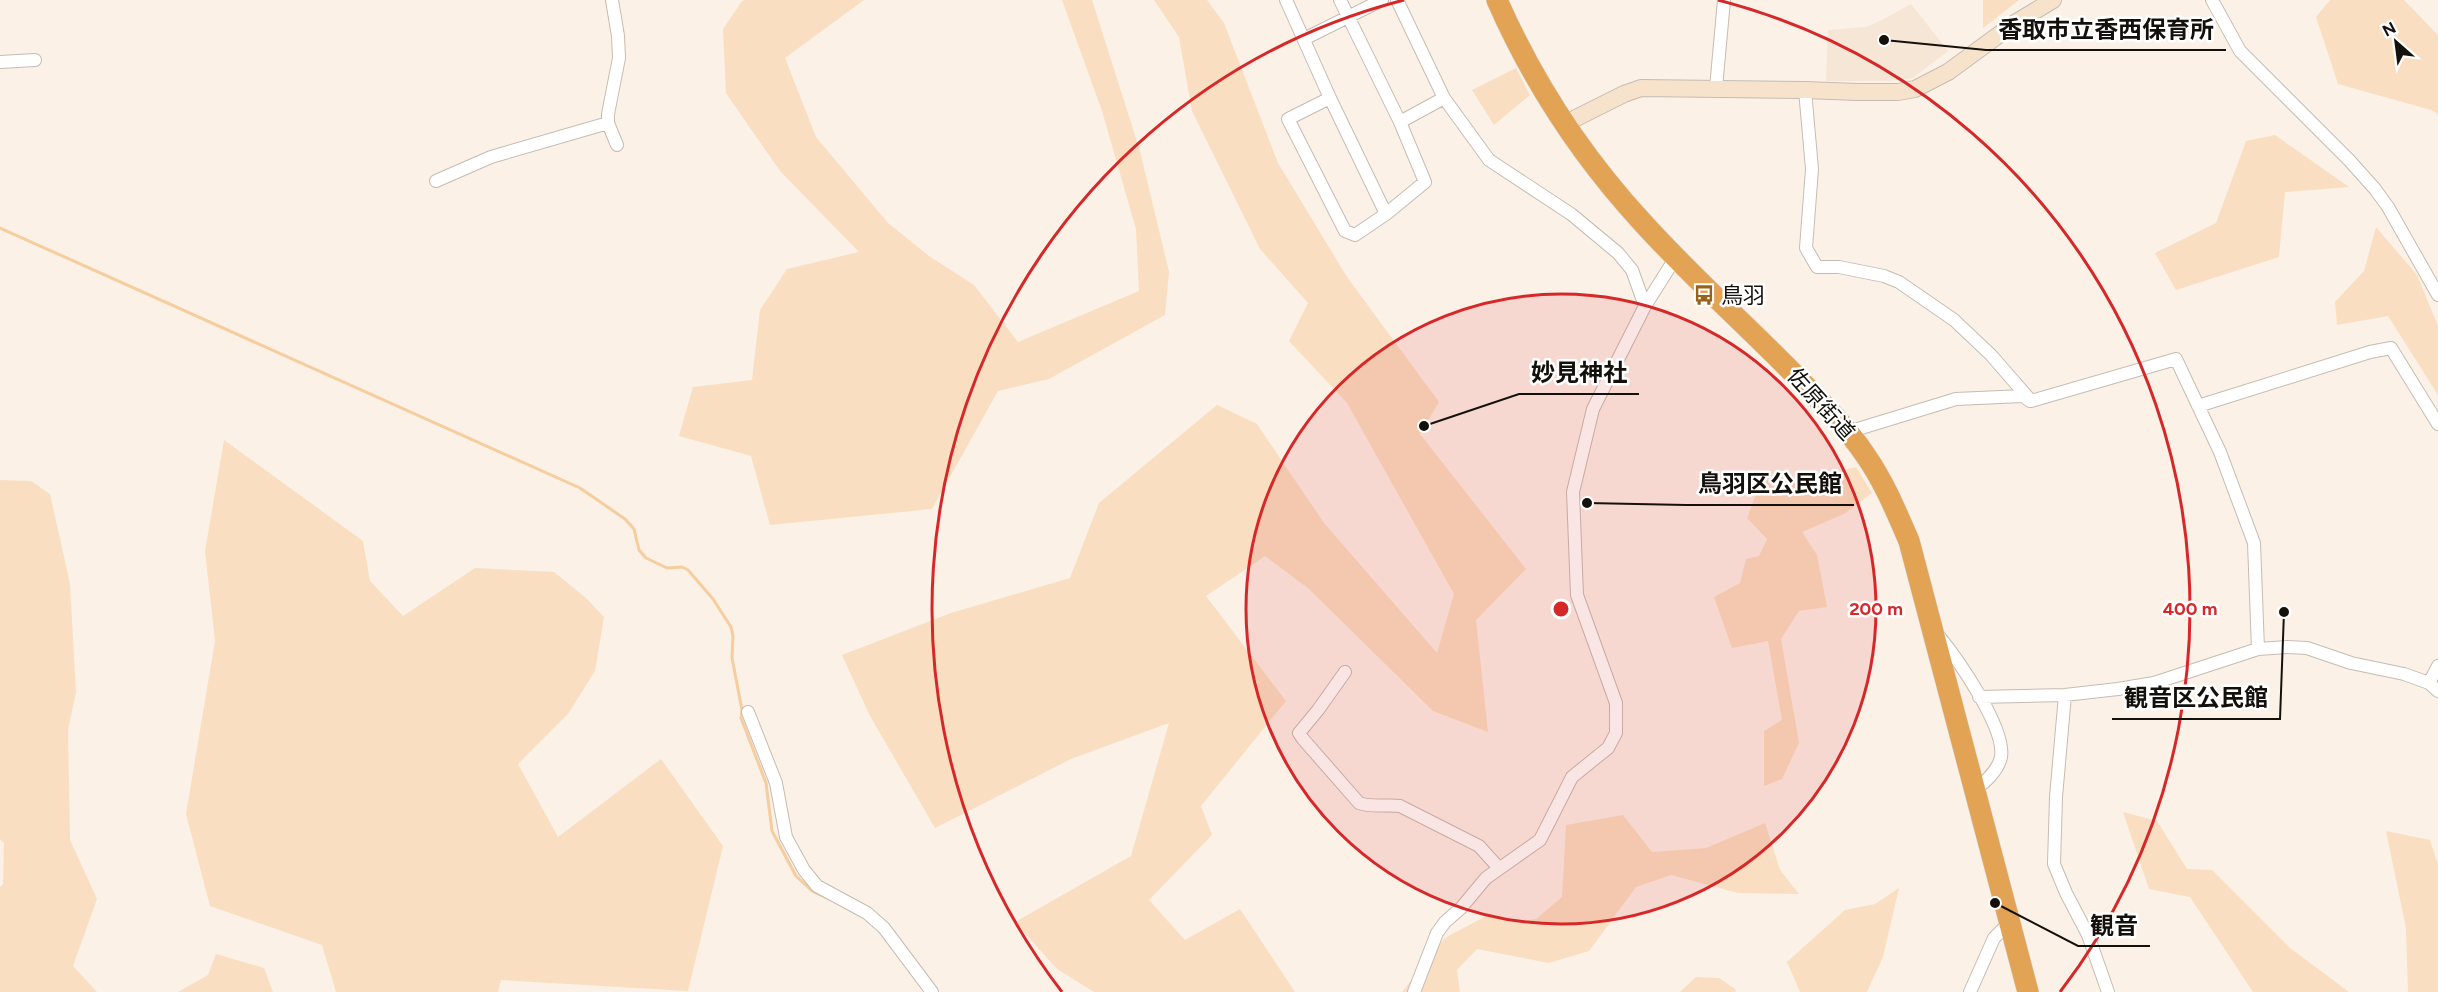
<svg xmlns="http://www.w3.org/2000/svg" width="2438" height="992" font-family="Figtree,'Noto Sans JP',sans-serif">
  <rect width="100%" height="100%" fill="#fbf1e7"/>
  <path fill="#f6e6d6" d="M1911 4 1948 51 1913 78 1889 81H1826L1828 30 1866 27 1882 20Z"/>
  <path fill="#f9dec1" d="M745 0H864L785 58 816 137 888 223 929 256 974 285 1018 342 1139 291 1136 229 1102 111 1062 0H1092L1140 151 1169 272 1165 315 1049 379 998 391 932 509 770 525 751 456 679 436 693 387 752 380 760 310 787 269 859 252 780 171 726 93 723 29 742 1Z
    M1154 0H1207L1224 23 1278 163 1347 277 1439 402 1420 434 1526 569 1476 620 1488 732 1433 711 1309 589 1265 556 1206 596 1286 701 1201 806 1212 835 1149 900 1185 940 1240 909 1295 992H1094L1057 969 1015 922 1131 856 1169 723 1071 759 935 828 870 716 842 655 951 613 1070 578 1099 503 1217 405 1257 424 1324 523 1437 653 1454 594 1347 403 1289 341 1308 303 1260 249 1192 111 1179 37Z
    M1983 0H2019L1983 28Z
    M2330 0H2404L2438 35V114L2431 110 2338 84 2316 17Z
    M1516 68 1530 95 1494 125 1472 90Z
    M2275 135 2349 187 2285 192 2279 257 2176 290 2155 253 2216 223 2246 141Z
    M2376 227 2417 275 2438 326V395L2388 316 2337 325 2335 302 2364 271Z
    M224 440 363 541 370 581 403 616 475 568 554 572 586 598 604 617 595 671 568 714 518 764 558 837 661 759 723 846 688 991 501 980 498 992H336L322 945 210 906 186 814 215 641 205 551Z
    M1856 467 1872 493 1844 514 1802 532 1817 555 1827 607 1799 611 1781 639 1799 743 1782 779 1764 786V731L1782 720 1768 641 1732 648 1714 597 1740 583 1746 559 1759 556 1767 539 1747 518 1762 478 1780 485Z
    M0 480 31 481 50 494 70 584 76 692 68 730 70 840 97 899 73 966 97 992H0V887L3 884 4 843 0 839Z
    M2123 812 2157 821 2187 869 2212 870 2290 948 2349 992H2253L2190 897 2149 889Z
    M1623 815 1652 852 1706 848 1765 823 1780 870 1799 894 1738 893 1671 875 1636 887 1589 951 1549 963 1477 949 1457 970 1460 992H1402L1445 938 1486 916 1514 922 1536 919 1562 897 1566 825Z
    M2386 831 2430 840 2438 865V992H2408L2406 928Z
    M1899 888 1883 957 1867 992H1800L1787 962 1845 910 1875 904Z
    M216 954 264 968 273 992H178L208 975Z
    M1696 977 1719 978 1735 989 1736 992H1680Z"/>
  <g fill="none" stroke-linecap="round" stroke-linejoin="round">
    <path stroke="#f6cd9e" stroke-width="3" d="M0 228 580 488 625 519 634 529 639 550 646 558 667 568 682 567 688 570 713 599 731 627 733 636 732 658 742 710 741 718 766 783 772 831 796 876 812 891 827 898"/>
    <g stroke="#c5bcb2" stroke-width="14">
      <path id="street" d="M612 0 618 36 619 58 608 114V123L617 145
        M1286 0 1330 98 1386 214 1425 182 1400 122 1444 98 1397 0
        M1340 0 1400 122
        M2212 0 2240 51 2349 160 2375 189 2388 207 2438 295
        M1304 39 1382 0
        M0 62 35 60
        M1716 88 1724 0
        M1805 90 1812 169 1806 248 1817 267H1839L1884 276 1899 282 1954 320 1991 355 2031 401
        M1330 98 1288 119 1345 231 1355 235 1386 214
        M1444 98 1489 160 1571 214 1618 253 1632 270 1645 306
        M436 181 491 157 608 123
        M2031 401 2176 359 2220 452 2254 543 2258 649
        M2198 406 2370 352 2391 348 2438 424
        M1848 432 1956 399 2023 396 2030 401
        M1938 635C1957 658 2006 728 2001 757 1998 771 1985 782 1975 790
        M1345 672 1318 710 1299 733 1303 739 1359 803C1373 808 1386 804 1400 806L1479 846 1498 867
        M2429 683 2438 666
        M2065 695 2056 797 2054 864 2066 893 2088 935 2108 992
        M1979 697 2065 695 2118 689 2154 683 2258 649 2287 647 2307 648 2351 663 2404 674 2429 683 2438 691
        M748 712 776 783 786 837 804 870 817 886 867 913 884 928 932 992
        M1414 992 1437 933 1445 922 1461 908 1486 878 1540 840 1572 777 1608 748 1616 733V703L1577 595 1573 492 1593 409 1645 306 1676 257
        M1970 992 1994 938 2009 923"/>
    </g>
    <g stroke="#c5bcb2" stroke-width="18">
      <path id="secondary" d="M1564 124 1624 94 1641 88 1805 90 1858 92H1898L1915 89 1948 72 2015 23 2053 0"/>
    </g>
    <g stroke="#d5d4d3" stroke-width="22">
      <path id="highway" d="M1497 0C1533 82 1582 157 1643 223 1691 276 1744 323 1794 374 1819 400 1846 426 1866 456 1884 482 1896 511 1909 541L2028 992"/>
    </g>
    <use href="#street" stroke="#fff" stroke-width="12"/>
    <use href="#secondary" stroke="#f7e3cc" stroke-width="16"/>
    <use href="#highway" stroke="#e3a355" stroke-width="21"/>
  </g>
  <circle cx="1561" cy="609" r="315" fill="#d62828" fill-opacity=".12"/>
  <g fill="none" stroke="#d62828" stroke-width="3">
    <circle cx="1561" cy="609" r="315"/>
    <path d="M1062 992A629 629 0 0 1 1404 0M1718 0A629 629 0 0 1 2060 992"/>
  </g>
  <defs>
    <g id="bus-bare" transform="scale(1.62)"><path d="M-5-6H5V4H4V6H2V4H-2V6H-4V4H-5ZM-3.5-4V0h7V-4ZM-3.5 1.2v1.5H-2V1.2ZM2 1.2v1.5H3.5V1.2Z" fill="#986319" stroke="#fff" stroke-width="2.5" paint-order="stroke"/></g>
  </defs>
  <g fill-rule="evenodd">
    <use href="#bus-bare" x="1704" y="295"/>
  </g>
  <g text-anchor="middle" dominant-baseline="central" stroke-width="5" stroke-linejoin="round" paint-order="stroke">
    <g font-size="22" fill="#14110d" stroke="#fff" text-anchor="start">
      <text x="1721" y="295">鳥羽</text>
    </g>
    <g font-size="22" fill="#14110d" stroke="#fff">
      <text transform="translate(1821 404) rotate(48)">佐原街道</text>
    </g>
  </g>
  <circle cx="1561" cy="609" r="9" fill="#d62828" stroke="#fff" stroke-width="3"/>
  <g font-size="18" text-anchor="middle" font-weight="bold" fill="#d62828" stroke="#fff" stroke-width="5" stroke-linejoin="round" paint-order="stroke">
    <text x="1876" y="615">200 m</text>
    <text x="2190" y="615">400 m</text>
  </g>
  <path fill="none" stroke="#14110d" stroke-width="2" d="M1884 40L1986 50H2226M1424 426L1519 394H1639M1587 503L1686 505H1854M2284 612L2280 719H2112M1995 903L2078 946H2150"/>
  <g fill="#14110d" stroke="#fff" stroke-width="2">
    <circle cx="1884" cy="40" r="6"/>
    <circle cx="1424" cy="426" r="6"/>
    <circle cx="1587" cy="503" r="6"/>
    <circle cx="2284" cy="612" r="6"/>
    <circle cx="1995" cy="903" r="6"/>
  </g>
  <g font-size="24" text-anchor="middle" font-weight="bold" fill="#14110d" stroke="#fff" stroke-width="5" stroke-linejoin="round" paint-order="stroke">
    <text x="2106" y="38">香取市立香西保育所</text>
    <text x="1579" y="381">妙見神社</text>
    <text x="1770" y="492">鳥羽区公民館</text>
    <text x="2196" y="706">観音区公民館</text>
    <text x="2114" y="934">観音</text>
  </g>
  <g transform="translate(2396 42) rotate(332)" stroke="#ffffff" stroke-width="4.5" paint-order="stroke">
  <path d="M0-4.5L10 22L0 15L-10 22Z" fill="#14110d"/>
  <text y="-9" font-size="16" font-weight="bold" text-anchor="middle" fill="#14110d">N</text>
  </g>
</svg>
